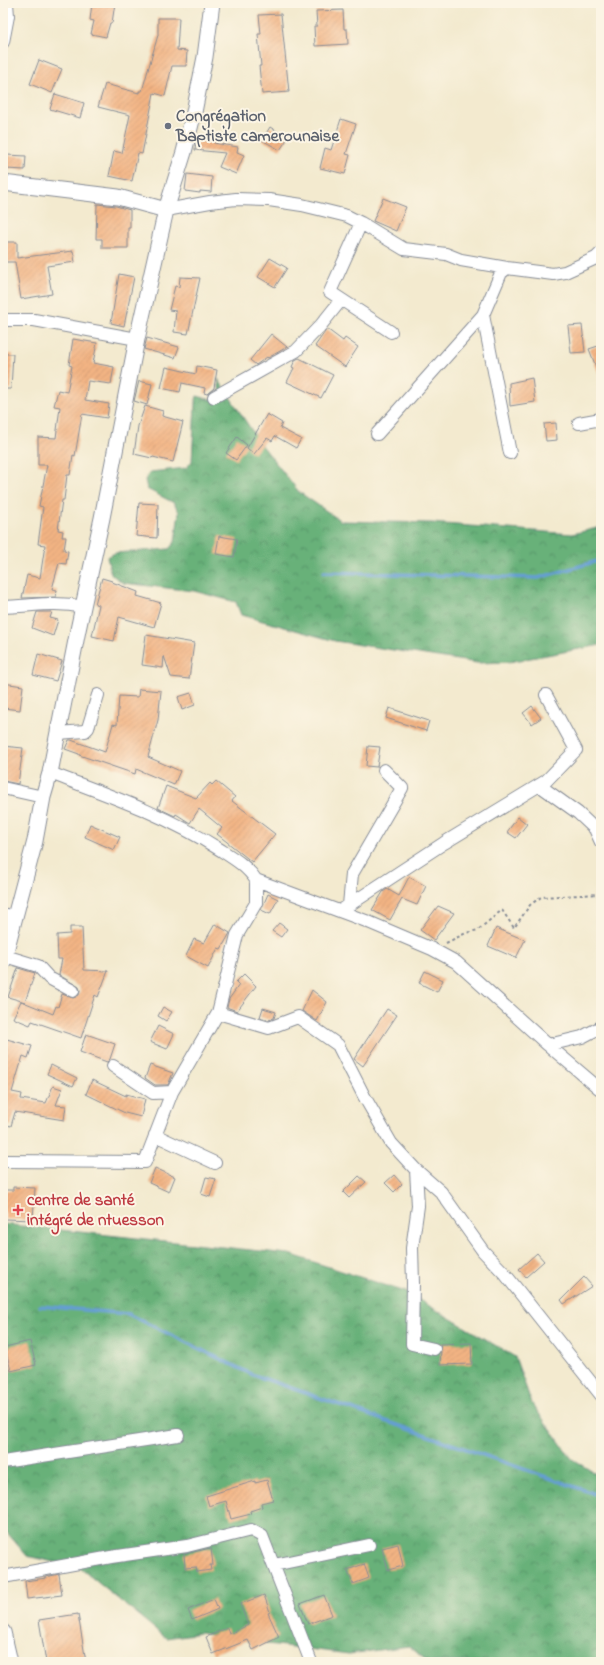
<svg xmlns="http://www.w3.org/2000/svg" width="604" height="1665" font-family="'Indie Flower',sans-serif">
  <defs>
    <pattern id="forest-crowns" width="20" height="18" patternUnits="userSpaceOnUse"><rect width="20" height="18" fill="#68b179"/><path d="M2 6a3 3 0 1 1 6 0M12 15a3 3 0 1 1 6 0" fill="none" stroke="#559066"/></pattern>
    <pattern id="building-hatch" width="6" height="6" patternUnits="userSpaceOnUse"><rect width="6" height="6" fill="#f3b483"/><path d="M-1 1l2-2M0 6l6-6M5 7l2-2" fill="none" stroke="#d09b74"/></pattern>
  </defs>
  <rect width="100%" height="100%" fill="#fcf5e5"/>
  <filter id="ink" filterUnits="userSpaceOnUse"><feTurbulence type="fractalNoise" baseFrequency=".025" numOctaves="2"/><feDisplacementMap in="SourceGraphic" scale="8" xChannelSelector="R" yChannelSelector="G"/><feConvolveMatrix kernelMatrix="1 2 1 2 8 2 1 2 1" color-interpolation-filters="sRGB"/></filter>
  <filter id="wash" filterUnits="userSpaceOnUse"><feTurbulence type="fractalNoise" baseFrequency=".012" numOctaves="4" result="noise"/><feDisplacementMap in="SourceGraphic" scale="16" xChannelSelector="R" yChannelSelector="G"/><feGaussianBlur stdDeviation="0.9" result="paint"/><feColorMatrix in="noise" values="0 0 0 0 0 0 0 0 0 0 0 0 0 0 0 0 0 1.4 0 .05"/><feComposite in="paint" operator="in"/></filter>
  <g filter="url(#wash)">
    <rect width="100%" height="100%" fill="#f3eacf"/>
    <path fill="url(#forest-crowns)" stroke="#42706c" d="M218 379 260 443 299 492 341 521 432 523 572 534 601 527V645L509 662 477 663 335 641 241 615 236 602 194 591 123 583 111 574 107 557 115 553 169 549 175 542 179 512 174 503 147 489 145 480 150 472 186 468 192 461 195 404 197 396 212 400 220 394Z
      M3 1224 289 1254 406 1292 515 1357 532 1404 572 1459 601 1477V1662H428L409 1646 349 1654 268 1644 200 1633 166 1638 80 1568 27 1556 3 1528Z"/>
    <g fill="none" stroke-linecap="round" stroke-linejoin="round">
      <path stroke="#659ed4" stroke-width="3.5" d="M324 572 538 578 601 560
        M40 1306 128 1314 251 1374 601 1496"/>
    </g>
    <g id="blocks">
      <path fill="url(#building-hatch)" d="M92 3H115L112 23H110L106 37 91 34 94 21 90 20Z
        M343 10 344 29H347L348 44 315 46 314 26H317L316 11Z
        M281 14 289 92 262 94 259 66H261L258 34H261L259 15Z
        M158 18H179L177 50 187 51 186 66H172L165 96 154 93 142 154 138 153 132 181 109 176 114 151 122 153 130 115 98 107 105 84 139 93V91H142L158 35Z
        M39 60 62 69 52 93 30 84Z
        M55 94 84 103 80 118 50 109Z
        M341 119 356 124 346 154 350 155 345 174 320 168 325 148 331 150Z
        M270 127 288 138 280 150 262 140Z
        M196 139 214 141V143L238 147 237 152 244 155 236 174 219 167 225 153 195 150Z
        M7 155 26 156 25 170 6 169Z
        M187 174 212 177 211 192 200 191V193L185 191Z
        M383 198 406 207 396 231 373 221Z
        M97 204 116 206 130 210V228H128V248H102V239H96Z
        M3 242H17V258L73 251 75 262 47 266 52 294 21 299 15 262H3Z
        M270 258 287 268 275 287 258 277Z
        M119 274 134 277 124 326 111 323Z
        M180 277 200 278 188 334 174 332 176 311 169 310 175 286 179 287Z
        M582 325 585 352 571 353 568 326Z
        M327 329 343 341 345 338 358 347 345 367 315 346Z
        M271 334 287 347 268 358 267 357 256 365 250 360Z
        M147 338 179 347 175 358 144 349Z
        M73 339 97 343 93 363 114 367 111 384 88 381 85 400 109 404 107 418 82 414 75 456 73 455 70 475H67L64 500H62L58 530 63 531 62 537H66L64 550 68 551 66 564 59 563 52 589 57 590 56 597 24 598H22L27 575 40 578 45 545 38 544 43 507 39 506 47 465H38V437L56 438 60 407 54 406 58 390 67 392 72 366 69 365Z
        M601 345V377H600L589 349Z
        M3 354H13L11 389H3Z
        M299 358 333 375 321 398 287 382 294 368 292 367 295 360Z
        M197 366 217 370 214 388 207 394 204 393 205 388 182 383 180 392 161 388 166 367 196 374Z
        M532 378 535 402 510 406 509 383Z
        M139 381 152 384 147 405 134 401Z
        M145 406 163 411 162 416 183 422 173 462 153 457 152 458 134 454 138 426Z
        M267 414 282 423 280 428 301 439 296 448 275 436 272 441 267 438 254 454 247 448Z
        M556 423 557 440 546 441 544 424Z
        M237 437 247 445 236 460 226 453Z
        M139 503 158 504 157 538 136 536Z
        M219 536 237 539 234 557 216 554Z
        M102 578 112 581V582L138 592 137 596 161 603 154 627 119 617 114 641 92 636 99 605 95 604Z
        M37 612H52L50 618 58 620 53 636 32 628Z
        M146 635 194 643 189 679 171 677 164 656 163 668 142 665Z
        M38 654 62 661 56 681 33 675Z
        M3 683 23 686 20 710 3 708Z
        M139 689 161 691 158 720 148 757 180 771 174 785 136 769 135 774 79 755V754L65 749 69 740H71L105 752 113 724 117 725 119 696 138 697Z
        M191 693 195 705 182 710 178 697Z
        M532 706 541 718 532 724 523 713Z
        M389 708 429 721 426 731 386 718Z
        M3 746 23 748 18 784 3 781Z
        M368 746 380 747 377 767 366 766Z
        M216 781 235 797 232 801 275 834 252 862 217 834 222 828 199 809 190 823 176 814 175 816 158 808 166 786 196 798 210 783 212 785Z
        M518 817 527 824 516 838 507 832Z
        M90 824 120 837 114 850 85 837Z
        M409 877 426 886 417 905 402 899 390 920 372 910 383 892 387 889 399 896Z
        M268 894 278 899 270 914 261 910Z
        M438 906 454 913 434 940 420 930Z
        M279 923 287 929 281 937 272 931Z
        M215 924 230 933 221 949 218 948 208 968 186 956 194 939 204 943Z
        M70 927H82L84 970 108 971 98 997 95 995 81 1038 32 1021 30 1025 13 1018 21 1001 53 1014 56 1006 58 1007 62 994 73 998 79 995 80 990 79 987 59 975 62 959H58L57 935 70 934Z
        M496 928 525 940 516 958 488 946Z
        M18 968 35 973 25 1002 8 997Z
        M425 971 443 980 437 992 419 983Z
        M244 974 256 986 237 1011 229 1008 227 1007 229 999 239 985 236 982Z
        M312 990 327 1002 317 1021 302 1011Z
        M163 1007 172 1012 166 1021 158 1016Z
        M263 1008 276 1012 274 1018 269 1020 260 1017Z
        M387 1009 397 1015 363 1066 354 1059Z
        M158 1026 174 1034 167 1049 150 1042Z
        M86 1034 115 1044 110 1059 107 1062 80 1052Z
        M3 1038 32 1046 28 1058 23 1056 12 1092 22 1094 21 1099 46 1103 53 1086 62 1089 56 1105 66 1106 64 1120 15 1112 11 1126 3 1124Z
        M51 1065 77 1078 73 1086 47 1074Z
        M150 1065 173 1073 168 1085H155L145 1078Z
        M92 1080 126 1096V1094L145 1099 141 1117 125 1113 86 1094Z
        M155 1168 175 1177 169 1192 149 1183Z
        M394 1175 402 1184 394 1192 385 1183Z
        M359 1176 366 1182 349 1198 343 1192Z
        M206 1177 216 1179 210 1197 201 1194Z
        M13 1187 35 1188 33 1220 5 1219V1212H3V1190H13Z
        M537 1253 544 1261 526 1277 519 1269Z
        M584 1277 592 1286 564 1304 561 1300Z
        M30 1341 36 1365 11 1371 5 1347Z
        M471 1343 472 1364 440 1365 441 1350 440 1344Z
        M267 1480 273 1500 261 1503 262 1507 250 1511 251 1514 231 1519 226 1501 209 1506 206 1496 255 1481V1483Z
        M398 1544 403 1566 388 1570 382 1548Z
        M211 1548 213 1565H210L211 1570 197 1572 196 1567 185 1568 184 1554Z
        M364 1564 369 1578 353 1584 347 1570Z
        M59 1574 62 1595 27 1599 25 1581 46 1578V1577Z
        M264 1595 270 1612 268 1613 279 1637 253 1650 248 1640 213 1654 206 1637 227 1628 229 1634 248 1625 240 1604Z
        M324 1595 332 1615 308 1624 300 1604Z
        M214 1599 218 1609 192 1620 188 1610Z
        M78 1614 86 1662H46L39 1620Z"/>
    </g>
  </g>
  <g filter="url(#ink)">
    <use href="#blocks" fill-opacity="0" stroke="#878c96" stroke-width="1"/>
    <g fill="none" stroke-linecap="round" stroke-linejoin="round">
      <g stroke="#878c96" stroke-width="14">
        <path id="minor" d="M3 42 8 16 7 3
          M166 210 210 202 236 199 269 200 302 205 347 216 361 223 404 249 446 254 461 260 507 268 553 274 565 272 596 258 601 253
          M361 223 330 292 391 332
          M483 315 510 453
          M3 320H34L137 339
          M214 397 296 351 321 325 341 300
          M579 423 601 419
          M377 434 483 315 501 273 507 268
          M3 607C33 606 54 601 84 607
          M58 733 85 731 88 728 98 695
          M50 773C108 795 166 815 219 849 233 858 247 866 256 880L366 921 432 949 456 962 548 1045 601 1090
          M539 785 578 813 595 829 601 842
          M3 788 43 797
          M349 905 352 874 402 788 384 770
          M340 911 444 843 546 781 576 750 546 695
          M3 914 15 917
          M5 956 38 966 49 978 73 991
          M218 1013 269 1028 298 1017 338 1045 364 1096 391 1143 416 1170 441 1192 483 1251 505 1274 601 1395
          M548 1045 582 1037 601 1027
          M113 1066 153 1093 172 1092
          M155 1135 215 1163
          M3 1161 145 1162 172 1092 218 1013 237 935 256 903V880
          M416 1170 418 1206 412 1248 413 1283 412 1344 434 1349
          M3 1462 178 1435
          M274 1565 369 1545
          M3 1577 111 1557 187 1546 251 1530 262 1536 311 1662"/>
      </g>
      <g stroke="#878c96" stroke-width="17">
        <path id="tertiary" d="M3 183 118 197 166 210
          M3 962 35 841 43 797 50 773 78 630 102 518 137 339 166 210 184 152 194 112 205 57 212 3
          M3 1632 10 1662"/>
      </g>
      <path stroke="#878c96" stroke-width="2" stroke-dasharray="3 3" stroke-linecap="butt" d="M446 943 466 933 478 930 502 910 514 928 530 905 541 897 601 894"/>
      <use href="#minor" stroke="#fff" stroke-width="12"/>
      <use href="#tertiary" stroke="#fff" stroke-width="15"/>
    </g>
  </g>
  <circle fill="#6b7280" stroke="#fcf5e5" stroke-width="1.5" cx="168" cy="126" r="4"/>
  <path fill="#e0444e" stroke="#fcf5e5" stroke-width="1.5" d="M16 1204h4v4h4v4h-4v4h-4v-4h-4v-4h4z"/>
  <g text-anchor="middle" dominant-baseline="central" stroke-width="4" stroke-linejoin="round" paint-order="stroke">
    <g font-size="17" font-weight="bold" fill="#5b616d" stroke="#fcf5e5" text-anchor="start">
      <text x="176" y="116">Congrégation<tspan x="176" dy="20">Baptiste camerounaise</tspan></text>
    </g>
    <g font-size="17" font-weight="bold" fill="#be3a42" stroke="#fcf5e5" text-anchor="start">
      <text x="27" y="1200">centre de santé<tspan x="27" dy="20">intégré de ntuesson</tspan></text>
    </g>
  </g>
  <rect width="604" height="1665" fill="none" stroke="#fcf5e5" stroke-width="16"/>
</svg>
